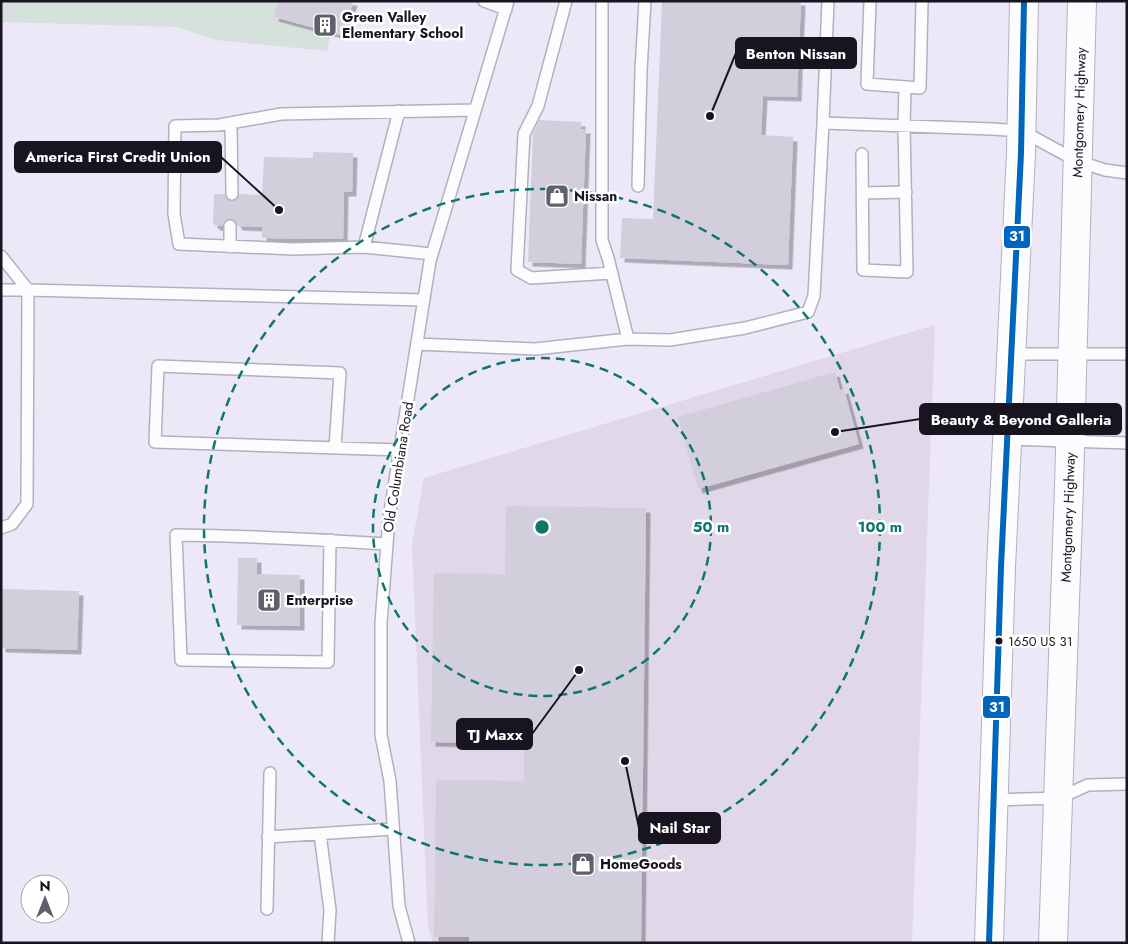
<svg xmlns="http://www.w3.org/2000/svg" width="1128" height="944" font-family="Jost,sans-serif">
  <defs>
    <filter id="shadow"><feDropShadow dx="4.5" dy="4.5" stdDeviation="0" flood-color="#0004"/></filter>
  </defs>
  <rect width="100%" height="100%" fill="#ece8f8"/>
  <path fill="#e0d7e8" d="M935 325 912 943H433L428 927 412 544 424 478Z"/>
  <path fill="#d6e0dc" d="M1 1H278L274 17 331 33 327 51 216 40 177 27 1 22Z"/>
  <path fill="#d2cedc" filter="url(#shadow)" d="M278 1H353L344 36 274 17Z
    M662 1H801L797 97 763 96 761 135 793 137 788 265 620 258 622 218 653 219Z
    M539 120 581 122V129H586L581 264 528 262 533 133Z
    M313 152 353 153 352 192H344L343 239 262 238V227L238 226 236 222 230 219 226 220 222 226H215V224H213L214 194H225L226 198 232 201 236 200 239 194 262 195 264 157 313 158Z
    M835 372 840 390 844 389 859 444 698 489 678 417Z
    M506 506 646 508 641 943H469V937H434L436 780 524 781V744L431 742 434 573 505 574Z
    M238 558H257V574L300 575V626L237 625Z
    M1 589 79 591 77 650 1 648Z"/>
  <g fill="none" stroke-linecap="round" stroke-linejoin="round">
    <g stroke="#b3b0bd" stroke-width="14">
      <path id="lane" d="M484 1 506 9
        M566 1 538 106 524 134 517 270 531 278 612 273
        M602 1V240L608 258 628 339
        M828 1 823 123 992 129 1022 131 1077 161 1105 170 1127 173
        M870 1 867 84 920 88 922 1
        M231 123 232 194
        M862 154 863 270 907 272 904 126 905 88
        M638 186 641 70 645 1
        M863 193 906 192
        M230 247V226
        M364 247 399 111
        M432 254 364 247 293 249 179 244 174 214 175 126 219 125 281 114 475 110
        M1 256 28 290 424 300
        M1 290H28L27 504 12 524 1 528
        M417 344 535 349 628 339 670 340 745 328 808 312 814 296 823 123
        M1012 354H1127
        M1007 439 1127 443
        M335 448 340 373 158 366 155 442 400 450
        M330 540 328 662 181 660 176 535C247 536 316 539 386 544
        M994 800 1059 798 1088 785 1127 784
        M320 834 330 910 328 943
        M268 837 393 829
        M267 909 270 773
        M409 943 399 906 390 781 381 735V623L389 518 430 261 508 1"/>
    </g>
    <g stroke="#b3b0bd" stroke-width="30">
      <g id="primary">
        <path d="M989 943 1001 567 1021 153 1024 1"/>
        <path id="s1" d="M1053 943 1069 486 1082 1"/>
      </g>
    </g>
    <use href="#lane" stroke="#fcfcfe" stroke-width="11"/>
    <use href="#primary" stroke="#fcfcfe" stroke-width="28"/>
    <g stroke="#fff" stroke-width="10">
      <path id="bus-1" d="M989 943 1001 567 1021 153 1024 1"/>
    </g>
    <use href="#bus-1" stroke="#0065bd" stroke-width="6"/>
  </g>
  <g fill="none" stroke="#0f766e" stroke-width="2.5" stroke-dasharray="9 6">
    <circle cx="542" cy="527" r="169"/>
    <circle cx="542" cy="527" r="338"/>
  </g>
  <defs>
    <g id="building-square" transform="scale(1.25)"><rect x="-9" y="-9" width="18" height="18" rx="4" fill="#625f6c" stroke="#fff"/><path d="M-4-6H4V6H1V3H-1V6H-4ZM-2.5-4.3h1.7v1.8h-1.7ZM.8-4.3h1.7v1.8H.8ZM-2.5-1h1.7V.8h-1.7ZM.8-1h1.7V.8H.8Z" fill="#fff"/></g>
    <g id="shop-square" transform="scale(1.25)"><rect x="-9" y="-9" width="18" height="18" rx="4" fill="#625f6c" stroke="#fff"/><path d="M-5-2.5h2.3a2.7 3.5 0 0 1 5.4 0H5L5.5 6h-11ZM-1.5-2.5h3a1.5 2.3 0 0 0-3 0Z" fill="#fff"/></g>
  </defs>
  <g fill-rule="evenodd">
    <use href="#building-square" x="325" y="25"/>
    <use href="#shop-square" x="557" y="196"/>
    <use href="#building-square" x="269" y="600"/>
    <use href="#shop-square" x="583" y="864"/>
  </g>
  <circle fill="#181520" stroke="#fff" stroke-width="2" cx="999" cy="641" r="4.5"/>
  <g text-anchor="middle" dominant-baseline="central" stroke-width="5" stroke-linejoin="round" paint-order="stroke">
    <g font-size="13" fill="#181520" stroke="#fff" text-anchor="start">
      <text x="1008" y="641">1650 US 31</text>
    </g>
    <g font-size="14" font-weight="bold" fill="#181520" stroke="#fff" text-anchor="start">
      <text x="342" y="17">Green Valley<tspan x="342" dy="16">Elementary School</tspan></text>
      <text x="574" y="196">Nissan</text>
      <text x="286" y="600">Enterprise</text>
      <text x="600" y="864">HomeGoods</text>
    </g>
    <g font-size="14" fill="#181520" stroke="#fff">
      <text stroke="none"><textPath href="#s1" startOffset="831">Montgomery Highway</textPath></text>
      <text transform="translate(398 467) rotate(-81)">Old Columbiana Road</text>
      <text stroke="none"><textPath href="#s1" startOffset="426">Montgomery Highway</textPath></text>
    </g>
  </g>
  <circle cx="542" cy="527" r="8" fill="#0f766e" stroke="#fff" stroke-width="2.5"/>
  <g font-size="15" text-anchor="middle" font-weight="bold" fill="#0f766e" stroke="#fff" stroke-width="5" stroke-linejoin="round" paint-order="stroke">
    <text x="711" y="532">50 m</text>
    <text x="880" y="532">100 m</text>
  </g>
  <path fill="none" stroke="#181520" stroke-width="2" d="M710 116L736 53M279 210L221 157M835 432L920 419M579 670L532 734M625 761L639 828"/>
  <g fill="#181520" stroke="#fff" stroke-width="2">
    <circle cx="710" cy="116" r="5"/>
    <circle cx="279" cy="210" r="5"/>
    <circle cx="835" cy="432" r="5"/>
    <circle cx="579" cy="670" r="5"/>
    <circle cx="625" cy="761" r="5"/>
  </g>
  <g fill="#181520" stroke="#181520" stroke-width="2">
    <rect x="736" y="38" width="120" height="30" rx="5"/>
    <rect x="15" y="142" width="206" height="30" rx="5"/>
    <rect x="920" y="404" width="201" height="30" rx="5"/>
    <rect x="457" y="719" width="75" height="30" rx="5"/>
    <rect x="639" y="813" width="81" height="30" rx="5"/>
  </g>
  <g font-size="15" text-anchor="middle" font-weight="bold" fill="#fff">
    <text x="796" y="59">Benton Nissan</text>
    <text x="118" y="162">America First Credit Union</text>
    <text x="1021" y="425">Beauty &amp; Beyond Galleria</text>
    <text x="495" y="740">TJ Maxx</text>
    <text x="680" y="833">Nail Star</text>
  </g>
  <g stroke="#fff" stroke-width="2">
    <rect x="1003" y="225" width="28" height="24" rx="5" fill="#0065bd"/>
    <rect x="982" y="695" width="29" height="24" rx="5" fill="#0065bd"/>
  </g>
  <g font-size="14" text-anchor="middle" font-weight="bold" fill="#fff">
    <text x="1017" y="241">31</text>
    <text x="997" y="712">31</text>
  </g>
  <rect width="1128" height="944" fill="none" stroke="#181520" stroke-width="5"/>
  <g transform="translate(45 899)"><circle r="24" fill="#ffffff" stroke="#a3a1a6"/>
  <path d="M0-4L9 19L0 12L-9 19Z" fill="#625f6c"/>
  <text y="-8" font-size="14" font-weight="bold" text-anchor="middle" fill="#181520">N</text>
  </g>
</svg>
